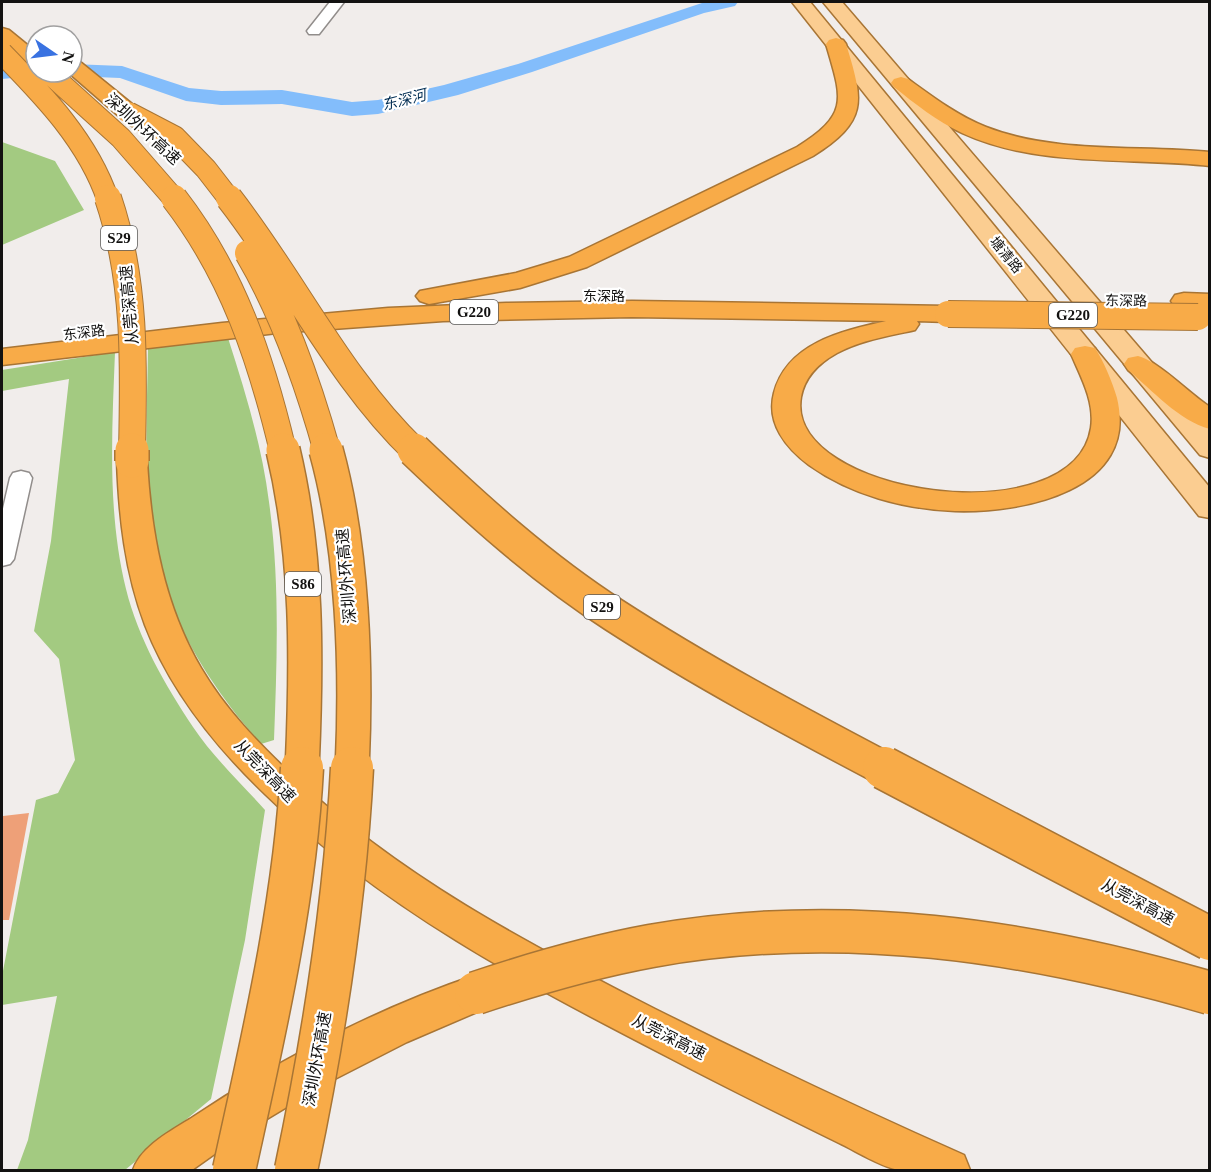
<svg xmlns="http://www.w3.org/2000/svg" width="1211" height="1172" font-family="'Times New Roman','Noto Sans SC',serif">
  <rect width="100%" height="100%" fill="#f1edeb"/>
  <path fill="#a3ca81" d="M2 142 55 161 84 210 2 245Z
    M228 338C245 391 262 446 269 502 280 581 277 661 274 740L261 744C225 703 193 658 172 606 139 526 147 432 148 348Z
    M115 352C112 431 107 512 126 589 138 638 165 685 193 727 213 757 241 783 265 810L245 940 211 1099 125 1170H17L28 1140 57 996 2 1005V976L36 800 58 793 75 760 59 659 34 631 51 541 69 379 2 391V370Z"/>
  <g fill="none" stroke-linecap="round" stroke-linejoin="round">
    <path fill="#83bdfb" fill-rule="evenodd" d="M705 2H738L735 6 704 13 532 72 458 95 378 114 352 116 282 104 221 105 186 101 120 78 72 76 63 72H72V64L122 66 189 88 221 91 282 90 352 102 378 100 444 85 518 64Z
      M36 65V72H46L43 75 2 79V67Z"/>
  </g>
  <path fill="#eea078" d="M29 813 9 920H2L3 816Z"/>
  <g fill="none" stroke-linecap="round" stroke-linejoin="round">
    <g stroke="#918d8b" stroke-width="3">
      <path id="street" d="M330 2H344L319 34H309L307 31Z
        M21 471 29 473 32 478 14 559 10 564 2 566V513L10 478 13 473Z"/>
    </g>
    <g stroke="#a87535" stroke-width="3">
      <path id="primary" d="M792 2H810L1210 488V518L1199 516Z
        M823 2H842L1210 430V458L1200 455Z"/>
    </g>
    <g stroke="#a87535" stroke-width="3">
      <path id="highway" d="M2 28 9 30 36 52V68L29 66 2 43Z
        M836 38 843 40 846 44C864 102 868 121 813 156L587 267 520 288 429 304 420 301 416 296 420 291 516 273 569 257 797 147C850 114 842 99 826 44L829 40Z
        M72 59 79 61 137 108 140 113 137 118 129 119 121 118 68 72H72Z
        M901 77 908 79C933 97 958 116 986 127 1055 154 1137 145 1210 152V166C1129 157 1038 168 962 133 937 121 915 104 894 87L891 83 894 79Z
        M1184 293 1210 294V310L1175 307 1171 301 1175 295Z
        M632 301 948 306 957 308 961 314 957 320 948 322 917 321 919 324 915 330C889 336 861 340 837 353 819 363 805 376 801 397 784 495 1074 537 1091 428 1095 402 1081 377 1071 354L1075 348 1085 346 1095 348C1104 362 1112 381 1117 398 1139 491 1022 513 955 511 904 509 851 495 809 465 786 448 766 423 774 393 787 343 842 331 886 321L632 317 443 321 277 333 2 365V349L222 323 388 308 506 303Z
        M1138 356C1158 361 1190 394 1210 407V429C1179 421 1152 390 1128 370L1124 364 1128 358Z
        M132 452 143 455 147 461C151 533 164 605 201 668 225 709 259 744 293 776 399 876 526 943 655 1009 757 1060 860 1109 964 1155L970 1170C951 1170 917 1172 899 1170 881 1167 856 1151 839 1143 782 1115 725 1087 668 1057 525 983 381 908 265 794 215 746 170 690 145 625 125 572 119 517 117 461L121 455Z
        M476 975 491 980 498 993 491 1006 407 1042 325 1084 247 1131 192 1170H133C141 1146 171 1131 193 1117 280 1059 376 1009 476 975Z"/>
    </g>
    <use href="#street" fill="#fff" fill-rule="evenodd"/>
    <use href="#primary" fill="#fbcd91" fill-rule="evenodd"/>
    <use href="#highway" fill="#f8ab48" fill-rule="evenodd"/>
    <g stroke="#a87535" stroke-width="23" stroke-linecap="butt">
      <path id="highway-bridge-far3" d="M2 53C44 96 88 141 108 200
        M48 72 121 138 175 200
        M129 113 175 137 206 169 230 200"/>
    </g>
    <g stroke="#a87535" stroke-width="28" stroke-linecap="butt">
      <path id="highway-bridge-far2" d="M108 198C136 280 134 365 132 451
        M174 198C233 274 261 359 283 451
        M229 198C294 281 339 378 415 451
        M248 253C284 314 308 383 327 451
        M948 314 1198 317"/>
    </g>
    <g stroke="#a87535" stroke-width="36" stroke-linecap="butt">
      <path id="highway-bridge-far1" d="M283 450C308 555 307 662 302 770
        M326 450C353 548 357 668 352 770
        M414 450C476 509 541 568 614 615 702 672 794 721 887 770
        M132 461V450"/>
    </g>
    <g stroke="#a87535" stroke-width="45" stroke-linecap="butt">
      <path id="highway-bridge" d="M884 768 1210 939
        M476 993C533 974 591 957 651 946 840 912 1028 940 1210 993
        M234 1170C263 1038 295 903 302 768
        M296 1170C324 1037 345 904 352 768"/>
    </g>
    <use href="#highway-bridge-far3" stroke="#f8ab48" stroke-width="21"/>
    <use href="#highway-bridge-far2" stroke="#f8ab48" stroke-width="26"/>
    <use href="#highway-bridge-far1" stroke="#f8ab48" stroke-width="33"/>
    <use href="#highway-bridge" stroke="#f8ab48" stroke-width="42"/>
  </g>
  <g text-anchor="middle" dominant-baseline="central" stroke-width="4.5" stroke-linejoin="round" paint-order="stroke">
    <g font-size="14" fill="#131211" stroke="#fff">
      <text transform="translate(1006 255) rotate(51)">塘清路</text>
      <text x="604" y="296">东深路</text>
      <text transform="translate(1126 301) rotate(1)">东深路</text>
      <text transform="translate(84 333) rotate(-7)">东深路</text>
    </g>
    <g font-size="15" font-style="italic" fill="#012d53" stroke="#fff">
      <text transform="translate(404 100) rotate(-14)">东深河</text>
    </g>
    <g fill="#fff" stroke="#5a5958" stroke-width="1.5">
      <rect x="101" y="226" width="36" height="24" rx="4.5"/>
      <rect x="450" y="300" width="48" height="24" rx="4.5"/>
      <rect x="1049" y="303" width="48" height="24" rx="4.5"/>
      <rect x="285" y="572" width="36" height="24" rx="4.5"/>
      <rect x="584" y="595" width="36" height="24" rx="4.5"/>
    </g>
    <g font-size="15" font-weight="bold" fill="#131211">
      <text x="119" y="238">S29</text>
      <text x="474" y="312">G220</text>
      <text x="1073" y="315">G220</text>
      <text x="303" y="584">S86</text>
      <text x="602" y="607">S29</text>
    </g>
    <g font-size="16" fill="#131211" stroke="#fff">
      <text transform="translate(143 129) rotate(43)">深圳外环高速</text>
      <text transform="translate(129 305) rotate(-95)">从莞深高速</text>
      <text transform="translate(346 576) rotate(-95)">深圳外环高速</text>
      <text transform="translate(265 771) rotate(46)">从莞深高速</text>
      <text transform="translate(1138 902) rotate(28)">从莞深高速</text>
      <text transform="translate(669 1037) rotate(27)">从莞深高速</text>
      <text transform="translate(317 1059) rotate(-80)">深圳外环高速</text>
    </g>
  </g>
  <rect width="1211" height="1172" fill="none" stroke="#131211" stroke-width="6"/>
  <g transform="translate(54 54) rotate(104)"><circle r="28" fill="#ffffff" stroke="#a1a0a0" stroke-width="1.5"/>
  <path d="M0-4.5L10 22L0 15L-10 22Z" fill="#3972e1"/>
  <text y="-9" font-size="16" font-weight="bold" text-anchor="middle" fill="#131211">N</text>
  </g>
</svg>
